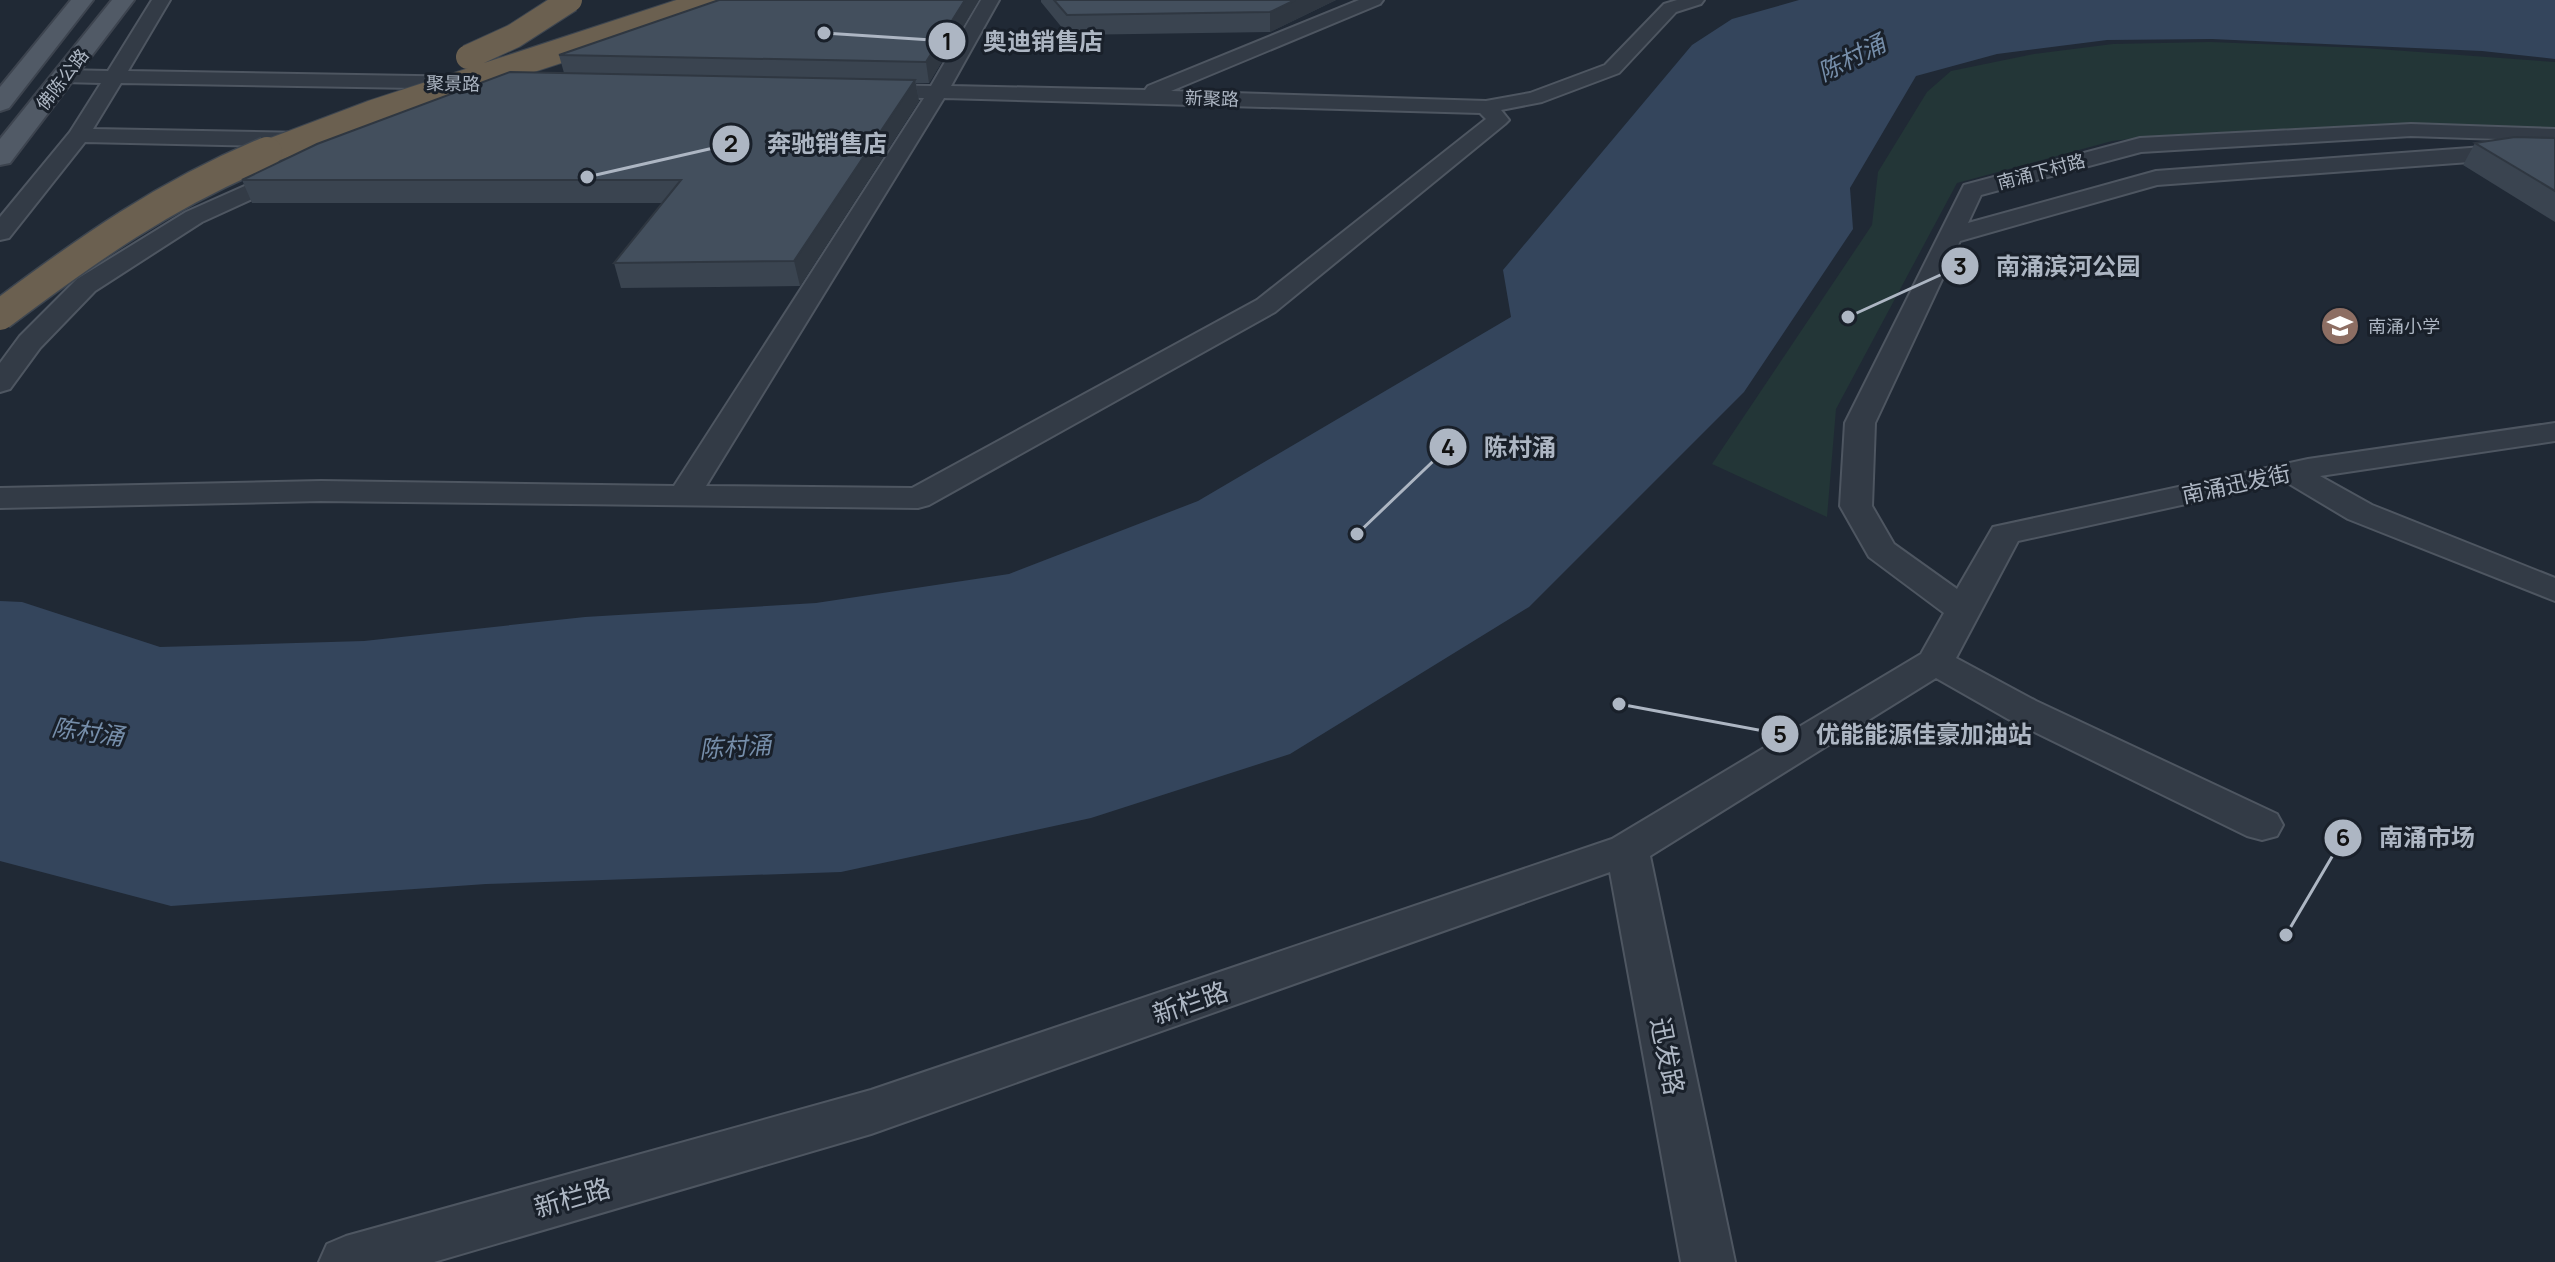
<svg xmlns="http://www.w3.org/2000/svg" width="2555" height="1262" font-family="Manrope,'Noto Sans SC',sans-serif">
  <rect width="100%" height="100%" fill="#202935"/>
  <path fill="#233637" d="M2210 42 2364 48 2555 62V130L2385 124 2167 135 2112 141 1957 183 1836 409 1827 517 1712 464 1872 225 1878 172 1927 92 1951 71 2034 54 2113 44Z"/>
  <path fill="#34455c" d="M1799 0H2555V59L2482 51 2212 39 2107 40 1997 54 1916 76 1850 188 1853 229 1744 392 1529 607 1290 754 1091 818 841 872 486 884 171 906 0 861V601L22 602 160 647 364 641 585 617 816 603 1009 574 1198 501 1511 317 1503 270 1692 45 1732 19Z"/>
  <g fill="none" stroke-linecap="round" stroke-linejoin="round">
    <g stroke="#4e5661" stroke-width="4">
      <path id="minor" d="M152 0H170L128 71 474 77 484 83 474 89 121 83 93 129 308 133 319 140 308 147 85 142 9 238 0 240V217L70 132 101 83 63 82 53 76 63 70 108 71Z
        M981 0H999L951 86 1145 90 1148 86 1359 0H1383L1380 4 1171 91 1486 101 1530 93 1605 65 1664 4 1677 0H1704L1701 4 1676 12 1619 73 1542 102 1501 110 1509 120 1505 124 1275 312 929 505 918 508 321 501 0 508V488L321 481 674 486 924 98 869 97 859 91 869 85 931 86ZM944 98 1480 113 1486 119 1257 300 912 488 706 486Z
        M2411 124 2555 129V141L2411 136 2141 152 1981 195 1968 223 2156 171 2497 146 2508 153 2497 160 2157 185 1960 241 1875 423 1872 506 1894 544 1957 589 1993 527 2308 459 2555 423V441L2320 476 2372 505 2555 578V601L2348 519 2286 482 2018 541 1956 658 2036 701 2277 814 2283 825 2277 836 2262 840 2247 836 2008 719 1936 678 1650 856 1735 1262H1681L1610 872 871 1134 434 1262H319L327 1244 346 1236 871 1090 1612 839 1921 654 1944 613 1869 557 1840 506 1845 423 1964 185 2140 138Z
        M292 165 300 167 303 172 300 177 202 222 95 291 40 348 10 389 0 392V363L20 336 77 279 186 212Z"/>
    </g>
    <g stroke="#3d444f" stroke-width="4">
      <path id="major" d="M71 0H93L9 108 0 111V87Z
        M112 0H134L10 163 0 165V139Z"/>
    </g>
    <use href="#minor" fill="#333b46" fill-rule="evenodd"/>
    <use href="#major" fill="#515a66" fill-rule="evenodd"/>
    <g stroke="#3e4650" stroke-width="26" stroke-linecap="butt">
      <path id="highway-bridge-far1" d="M468 57 514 36 570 0
        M262 154 373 112 715 0"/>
    </g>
    <g stroke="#3e4650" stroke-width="33" stroke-linecap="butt">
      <path id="highway-bridge" d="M0 315C88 249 164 195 267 152"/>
    </g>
    <use href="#highway-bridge-far1" stroke="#6b6050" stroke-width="24"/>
    <use href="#highway-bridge" stroke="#6b6050" stroke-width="30"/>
  </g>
  <path fill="#3a4450" d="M979 0 929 83H916L919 101 800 286 621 288 614 263 662 203H252L242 180 564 73 559 55Z
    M1041 0H1336L1270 32 1068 35 1041 2Z
    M2555 138V222L2463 165 2475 143Z"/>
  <path fill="#2f3741" d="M965 0H979L929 83 926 62Z
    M1295 0H1336L1270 32V12Z
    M915 80 919 101 800 286 794 261Z"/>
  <path fill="#434f5d" stroke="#2f3741" stroke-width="2" d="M719 0H965L926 62 559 55Z
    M1054 0H1295L1270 12 1067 15Z
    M510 72 915 80 794 261 614 263 681 180H242L317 144Z
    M2515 137 2555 138V191L2475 143Z"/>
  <defs>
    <g id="school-disc" transform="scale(2)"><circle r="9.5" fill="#8d6e63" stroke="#19202a"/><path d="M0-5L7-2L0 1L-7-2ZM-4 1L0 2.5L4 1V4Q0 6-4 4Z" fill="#fff"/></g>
  </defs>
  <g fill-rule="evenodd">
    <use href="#school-disc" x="2340" y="326"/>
  </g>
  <g text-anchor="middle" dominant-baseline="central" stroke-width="6" stroke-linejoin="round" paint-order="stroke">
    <g font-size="18" fill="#adb6c3" stroke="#19202a">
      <text transform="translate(62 79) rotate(-52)">佛陈公路</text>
      <text transform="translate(453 83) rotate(1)">聚景路</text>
      <text transform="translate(1212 98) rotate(2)">新聚路</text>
      <text transform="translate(2041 171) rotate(-15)">南涌下村路</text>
    </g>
    <g font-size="18" fill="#adb6c3" stroke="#19202a" text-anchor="start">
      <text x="2368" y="326">南涌小学</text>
    </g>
    <g font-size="22" fill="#adb6c3" stroke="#19202a">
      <text transform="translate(2236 484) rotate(-12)">南涌迅发街</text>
    </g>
    <g font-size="24" font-style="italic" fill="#768eaa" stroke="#19202a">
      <text transform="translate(1851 57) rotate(-27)">陈村涌</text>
      <text transform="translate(88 731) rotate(8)">陈村涌</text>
      <text transform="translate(735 746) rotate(-4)">陈村涌</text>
    </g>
    <g font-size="26" fill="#adb6c3" stroke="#19202a">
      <text transform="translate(1190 1002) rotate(-19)">新栏路</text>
      <text transform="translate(1668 1056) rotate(79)">迅发路</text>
      <text transform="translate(572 1197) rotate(-16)">新栏路</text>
    </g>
  </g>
  <path fill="none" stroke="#adb6c3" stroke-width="3" d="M824 33L947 41M587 177L731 144M1848 317L1960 266M1357 534L1448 447M1619 704L1780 734M2286 935L2343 838"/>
  <g fill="#adb6c3" stroke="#19202a" stroke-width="3">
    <circle cx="824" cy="33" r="8"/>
    <circle cx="587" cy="177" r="8"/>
    <circle cx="1848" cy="317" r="8"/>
    <circle cx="1357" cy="534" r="8"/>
    <circle cx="1619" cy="704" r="8"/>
    <circle cx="2286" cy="935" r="8"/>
    <circle cx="947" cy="41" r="20"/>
    <circle cx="731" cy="144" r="20"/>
    <circle cx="1960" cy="266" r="20"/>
    <circle cx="1448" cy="447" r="20"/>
    <circle cx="1780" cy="734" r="20"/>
    <circle cx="2343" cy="838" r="20"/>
  </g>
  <g font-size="24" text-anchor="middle" font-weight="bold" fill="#111">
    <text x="947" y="50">1</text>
    <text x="731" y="152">2</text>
    <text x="1960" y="275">3</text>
    <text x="1448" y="456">4</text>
    <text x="1780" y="743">5</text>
    <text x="2343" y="846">6</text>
  </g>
  <g font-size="24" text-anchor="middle" font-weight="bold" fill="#adb6c3" stroke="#19202a" stroke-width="6" stroke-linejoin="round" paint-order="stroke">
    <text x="1043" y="50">奥迪销售店</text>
    <text x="827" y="152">奔驰销售店</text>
    <text x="2068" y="275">南涌滨河公园</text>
    <text x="1520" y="456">陈村涌</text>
    <text x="1924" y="743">优能能源佳豪加油站</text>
    <text x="2427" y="846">南涌市场</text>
  </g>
</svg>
